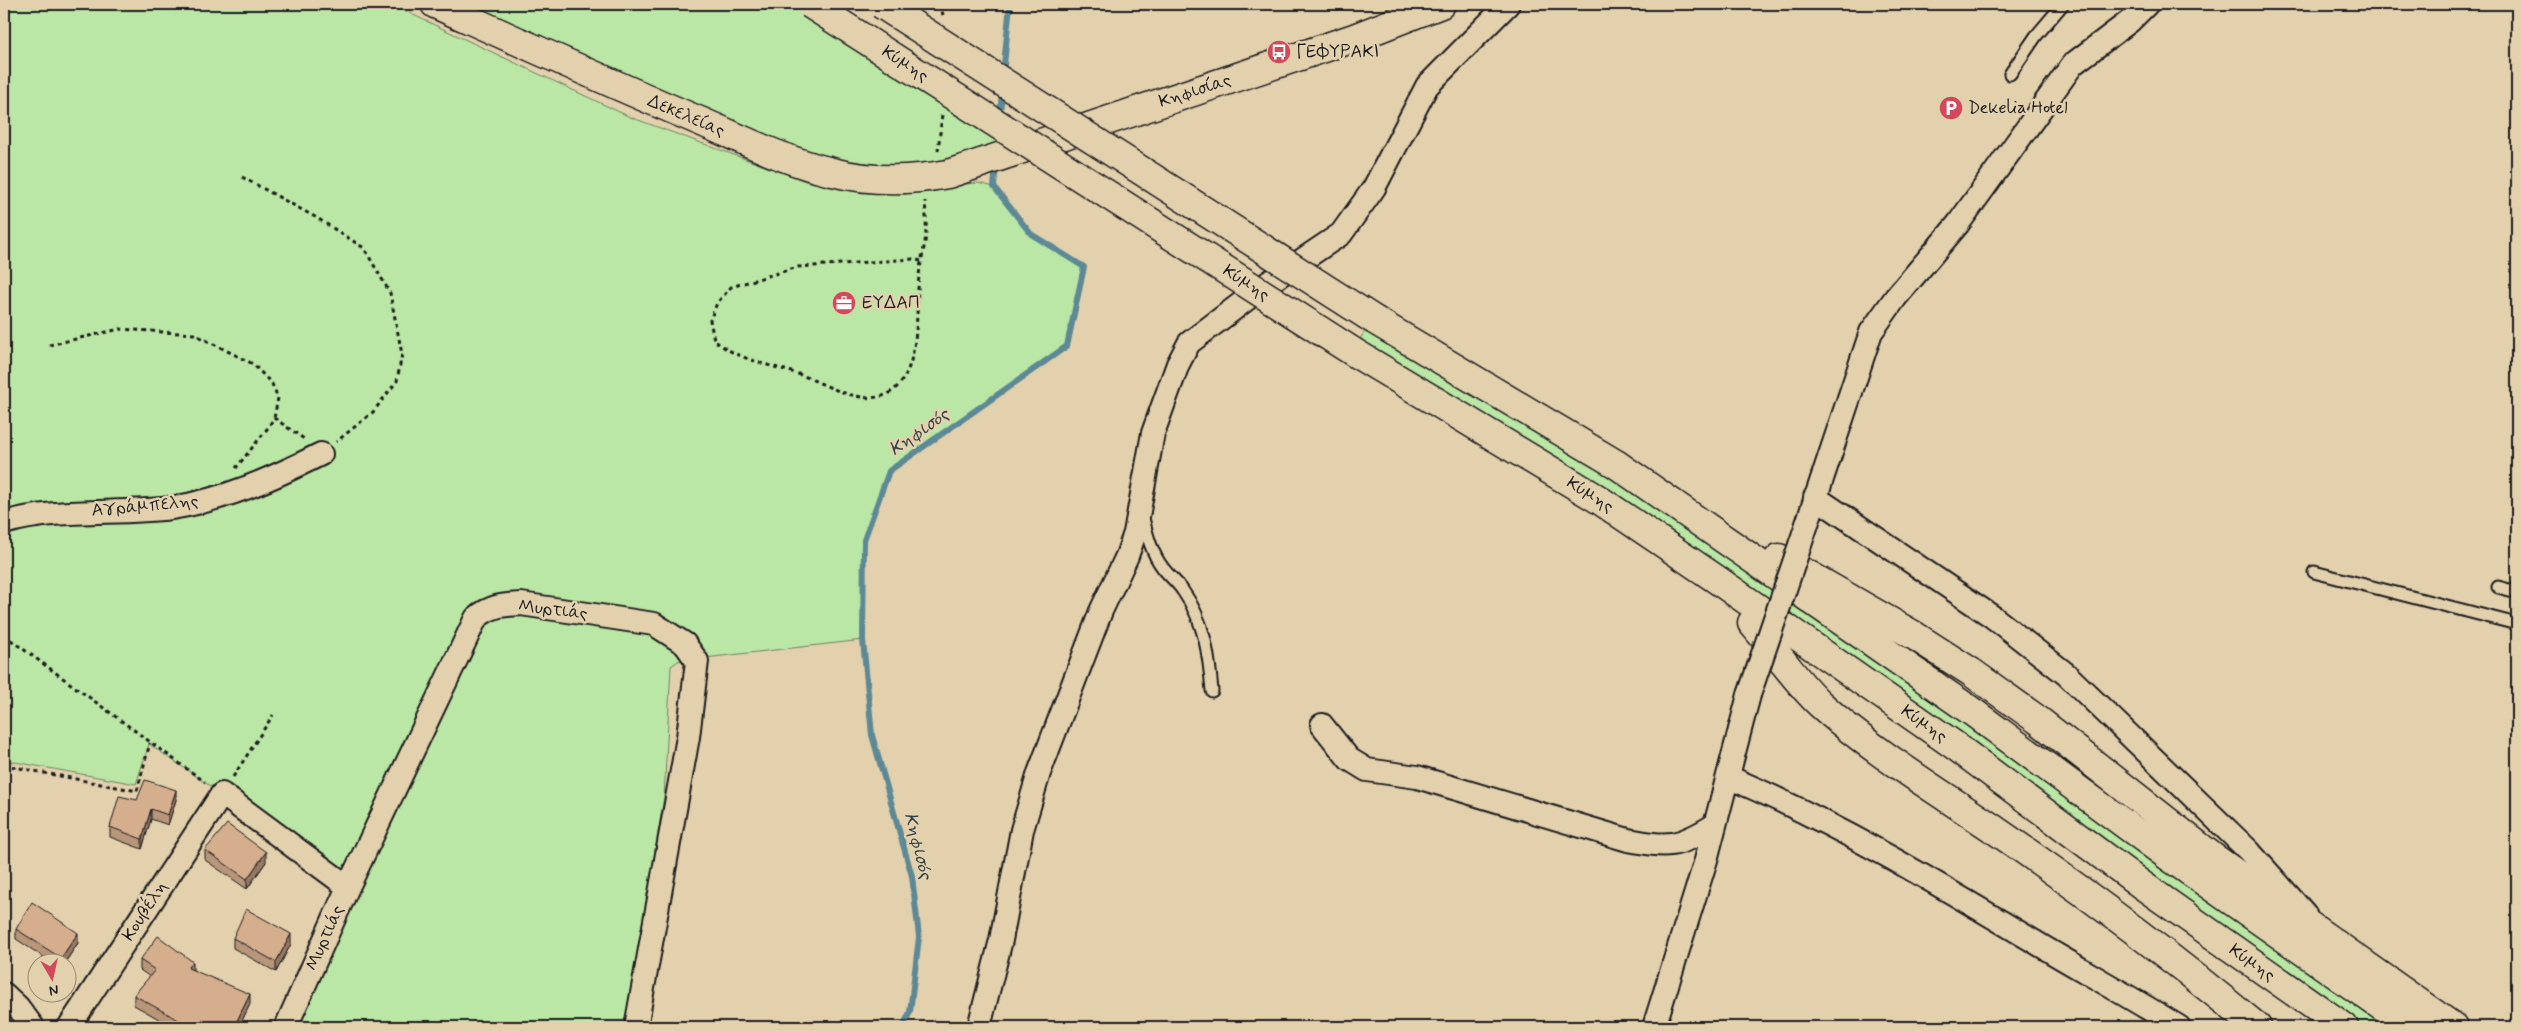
<svg xmlns="http://www.w3.org/2000/svg" width="2521" height="1031" font-family="Mynerve,sans-serif">
  <rect width="100%" height="100%" fill="#e3d1ae"/>
  <filter id="ink" filterUnits="userSpaceOnUse"><feTurbulence type="fractalNoise" baseFrequency=".02" numOctaves="2"/><feDisplacementMap in="SourceGraphic" scale="10" xChannelSelector="R" yChannelSelector="G"/><feConvolveMatrix kernelMatrix="1 2 1 2 8 2 1 2 1" color-interpolation-filters="sRGB"/></filter>
  <g filter="url(#ink)">
    <path fill="#bae7a5" stroke="#6b8260" d="M4 4H390L630 117 808 182 864 191 904 194 953 185 978 183 994 187 1031 234 1084 267 1067 346 889 471 864 540 863 640 678 661 671 666 664 797 626 1027H290L347 880 149 744 136 784 4 760Z
      M469 4H790L1014 150 947 167 865 169 753 132 641 86Z
      M1366 329 1609 475 1972 725 2389 1027H2364L1359 341Z"/>
    <g fill="none" stroke-linecap="round" stroke-linejoin="round">
      <path stroke="#5c8995" stroke-width="6" d="M1003 75 1010 4
        M1000 117 1002 90
        M903 1027 910 1012 919 937 912 876 872 735 863 640 864 540 889 471 1067 346 1084 267 1031 234 994 187 996 164"/>
      <g stroke="#1c1c1c" stroke-width="15">
        <path id="service" d="M2010 74 2036 36 2063 4
          M1143 518C1147 535 1152 554 1163 568 1169 576 1178 583 1183 591 1205 622 1209 655 1212 691
          M2314 572 2517 624
          M2498 587 2517 592"/>
      </g>
      <g stroke="#1c1c1c" stroke-width="26">
        <path id="minor" d="M1815 497 1993 617 2066 674 2248 850 2305 914
          M4 523C58 507 116 515 171 508 225 500 273 478 321 454
          M1800 545 1871 332 1896 297 1958 224 2073 64 2130 21 2147 4
          M1322 725 1349 759 1367 770 1417 777 1628 840C1668 847 1677 848 1713 826
          M1728 777C1842 825 1948 890 2055 954 2096 978 2138 1002 2179 1027
          M4 994 18 1007 33 1027
          M69 1027 222 794 348 887
          M286 1027 348 887 476 618C490 606 502 605 521 604L654 624 685 644 697 661 688 737 636 1027
          M979 1027 1001 940 1022 830 1039 773 1101 611 1127 556 1135 533 1153 433 1178 364 1189 343 1268 283 1341 234 1374 188 1427 86 1508 4
          M1654 1027 1706 860 1749 695"/>
      </g>
      <g stroke="#1c1c1c" stroke-width="31">
        <path id="secondary" d="M435 4C524 44 612 84 702 122 744 140 787 162 832 172 871 182 910 181 948 174L1354 38 1441 4
          M1376 321 1616 464 1974 713 2168 856 2411 1027
          M1355 353 1598 499 1716 579 1954 745 2142 885 2344 1027
          M1779 558 1915 636 1971 672 2038 720 2214 858 2453 1027
          M1752 623C1773 647 1797 683 1820 704 1874 753 1938 791 1998 832 2087 893 2174 959 2257 1027"/>
      </g>
      <path stroke="#1c1c1c" stroke-width="3" stroke-dasharray="4 4" stroke-linecap="butt" d="M940 4 943 15
        M938 151 942 115
        M242 177 317 218 364 248 390 293 402 354 397 381 373 412 336 442
        M921 261 913 259 798 267 731 287 717 303 710 320 714 340C737 360 772 365 801 375 825 384 859 405 885 395 923 379 915 309 919 276 920 265 923 254 925 242 927 229 926 214 925 201
        M49 345 120 329 194 334 253 364 272 384 278 398 274 418 267 429 236 468
        M274 418 304 439
        M4 635 205 782
        M4 765 137 791 150 743
        M233 777 273 715"/>
      <use href="#service" stroke="#e3d1ae" stroke-width="11"/>
      <use href="#minor" stroke="#e3d1ae" stroke-width="22"/>
      <use href="#secondary" stroke="#e3d1ae" stroke-width="28"/>
      <g stroke="#1c1c1c" stroke-width="26" stroke-linecap="butt">
        <path id="minor-bridge" d="M1749 695 1800 545"/>
      </g>
      <g stroke="#1c1c1c" stroke-width="31" stroke-linecap="butt">
        <path id="secondary-bridge" d="M810 4 1355 353
          M881 4 1376 321"/>
      </g>
      <use href="#minor-bridge" stroke="#e3d1ae" stroke-width="22"/>
      <use href="#secondary-bridge" stroke="#e3d1ae" stroke-width="28"/>
    </g>
    <path fill="#b7967a" stroke="#1c1c1c" d="M137 800H176L168 825 151 819 142 849 110 837V827Z
      M205 850 266 862 247 889 205 860Z
      M16 929 78 943 64 964H54L16 939Z
      M233 938 291 944 276 972 233 948Z
      M140 960 193 970 250 1004 239 1027H173L134 1005V995L150 977 140 970Z"/>
    <path fill="#957a63" stroke="#1c1c1c" d="M176 790V800L168 825V815Z
      M151 809V819L142 849V839Z
      M266 852V862L247 889V879Z
      M78 933V943L64 964H61V958Z
      M291 934V944L276 972V962Z
      M193 962V972L188 968Z
      M250 994V1004L239 1027H234Z"/>
    <path fill="#d5ae8e" stroke="#1c1c1c" d="M145 780 176 790 168 815 151 809 142 839 110 827 119 796 137 800Z
      M227 824 266 852 247 879 205 850Z
      M32 902 78 933 61 958 16 929Z
      M246 909 291 934 276 962 233 938Z
      M158 936 193 962 188 968 250 994 234 1027H189V1026L134 995 155 970 140 960Z
      M4 1017 16 1025 14 1027H4Z"/>
  </g>
  <defs>
    <g id="bus-disc" transform="scale(1.25)"><circle r="9.5" fill="#d1495b" stroke="#e3d1ae"/><path d="M-5-6H5V4H4V6H2V4H-2V6H-4V4H-5ZM-3.5-4V0h7V-4ZM-3.5 1.2v1.5H-2V1.2ZM2 1.2v1.5H3.5V1.2Z" fill="#fff"/></g>
    <g id="parking-disc" transform="scale(1.25)"><circle r="9.5" fill="#d1495b" stroke="#e3d1ae"/><path d="M-3.5-5.5H1a3.5 3.5 0 0 1 0 7H-1V5.5H-3.5ZM-1-3.4V-.6H.8a1.4 1.4 0 0 0 0-2.8Z" fill="#fff"/></g>
    <g id="office-disc" transform="scale(1.25)"><circle r="9.5" fill="#d1495b" stroke="#e3d1ae"/><path d="M-6-3h4V-5.5h4V-3h4V5H-6ZM-1-4.5V-3h2v-1.5ZM-6 0V1H6V0Z" fill="#fff"/></g>
  </defs>
  <g fill-rule="evenodd">
    <use href="#bus-disc" x="1279" y="52"/>
    <use href="#parking-disc" x="1951" y="108"/>
    <use href="#office-disc" x="844" y="303"/>
  </g>
  <g text-anchor="middle" dominant-baseline="central" stroke-width="5" stroke-linejoin="round" paint-order="stroke">
    <g font-size="18" fill="#1c1c1c" stroke="#e3d1ae" text-anchor="start">
      <text x="1296" y="52">ΓΕΦΥΡΑΚΙ</text>
      <text x="1968" y="108">Dekelia Hotel</text>
      <text x="862" y="303">ΕΥΔΑΠ</text>
    </g>
    <g font-size="18" fill="#1c1c1c" stroke="#e3d1ae">
      <text transform="translate(905 64) rotate(33)">Κύμης</text>
      <text transform="translate(1195 91) rotate(-18)">Κηφισίας</text>
      <text transform="translate(686 116) rotate(23)">Δεκελείας</text>
      <text transform="translate(1246 283) rotate(33)">Κύμης</text>
      <text transform="translate(1590 495) rotate(32)">Κύμης</text>
      <text transform="translate(145 506) rotate(-5)">Αγράμπελης</text>
      <text transform="translate(553 610) rotate(7)">Μυρτιάς</text>
      <text transform="translate(1924 724) rotate(35)">Κύμης</text>
      <text transform="translate(145 911) rotate(-57)">Κουβέλη</text>
      <text transform="translate(325 938) rotate(-66)">Μυρτιάς</text>
      <text transform="translate(2252 963) rotate(35)">Κύμης</text>
    </g>
    <g font-size="19" font-style="italic" fill="#314044" stroke="#e3d1ae">
      <text transform="translate(919 432) rotate(-35)">Κηφισός</text>
      <text transform="translate(918 846) rotate(76)">Κηφισός</text>
    </g>
  </g>
  <rect width="2521" height="1031" fill="none" stroke="#e3d1ae" stroke-width="20"/>
  <rect x="10" y="10" width="2501" height="1011" fill="none" stroke="#1c1c1c" stroke-width="2" filter="url(#ink)"/>
  <g transform="translate(52 978) rotate(171)"><circle r="24" fill="#e3d1ae" stroke="#938974"/>
  <path d="M0-4L9 19L0 12L-9 19Z" fill="#d1495b"/>
  <text y="-8" font-size="14" font-weight="bold" text-anchor="middle" fill="#1c1c1c">N</text>
  </g>
</svg>
